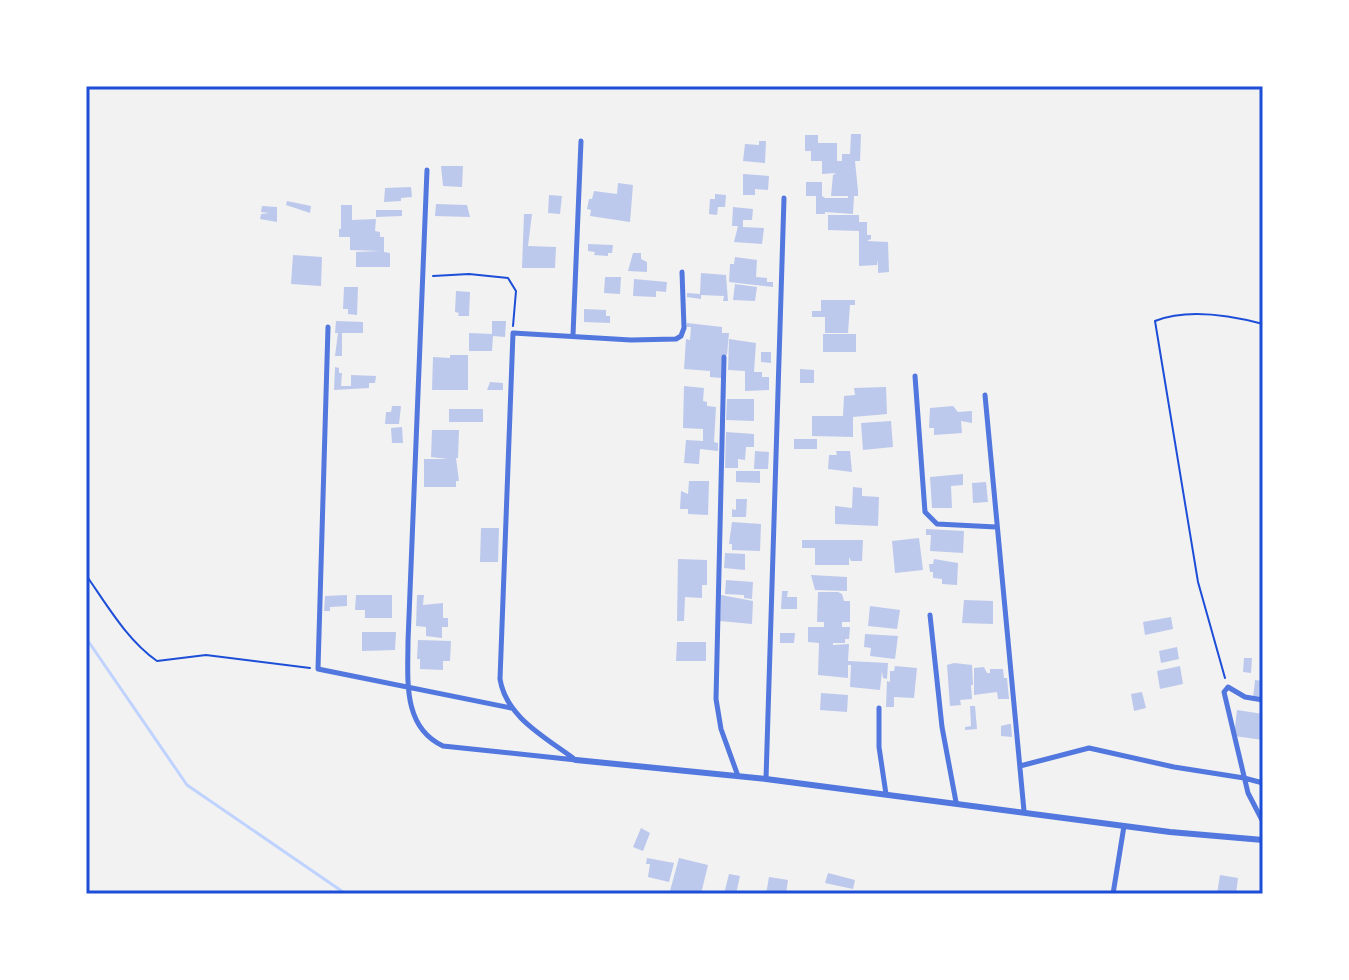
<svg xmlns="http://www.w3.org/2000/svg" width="1349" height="980" font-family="Georgia,serif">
  <rect width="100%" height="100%" fill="#f2f2f2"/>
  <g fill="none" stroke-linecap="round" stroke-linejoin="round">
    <path stroke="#bfd3fe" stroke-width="3" d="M86 638 187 785 346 894"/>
  </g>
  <path fill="#bdc9ec" d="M851 134H861L860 161H855L858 191V196H854L853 214 825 212V214H816V196H806V182H822V196L825 198H848V196H831L833 175 836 173 822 174V161H811V151H805V135H818V143H837V161H842V154H850Z
    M759 141H766L765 163 743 161 745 144 759 145Z
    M441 166H463L462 187 443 186Z
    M743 174 769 176 768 190 755 189V195H743Z
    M618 183 633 185 630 222 590 216 591 210 587 209 589 199H592L594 191 617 194Z
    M411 187 412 197 401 198V201L384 202 385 188Z
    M715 194 726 195 725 207H718L717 215 709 214 710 199H715Z
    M549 195 562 196 560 214 548 213Z
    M287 201 311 206 310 213 286 205Z
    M436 204 467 205 470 217 435 216Z
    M341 205H352V220L376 219 375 231 380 232V237H384V252L390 253V267H356V252L380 251 350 250V237H339V229H341Z
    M262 206 277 207V222L260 219 261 214 269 213 261 212Z
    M733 207 753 209 752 220H743V227L764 228 762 244 734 242 738 226H732Z
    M376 210H402V216L376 217Z
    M524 214H532L528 246 556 247 555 268H522Z
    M828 215H859V222H867V235H871V239L867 241 888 242 889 272 878 273V260L877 265 859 266V231L828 230Z
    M588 244 613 245 612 253H608V256L594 255 595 252 588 251Z
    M633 253H641V259L647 262V272L628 271Z
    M293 255 322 257 321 286 291 284Z
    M735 257 757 260 756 277 767 278V282H773V287L729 282 730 264H734Z
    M701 273 726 275 728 301H723L724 296 701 295V299L687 297V293L700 294Z
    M605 277H621L620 294 604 293Z
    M634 279 667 282 666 292 656 291V297L633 296Z
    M735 284 757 287 755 301 733 300Z
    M344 287H358L357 315 348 314V309H343Z
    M456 291 470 292 469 316H458L459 313 455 312Z
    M821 300H855V305H850L848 333H825V317H812V311H821Z
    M584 309 606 310V316H610V323L584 322Z
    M336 321 363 322V333H342V356H335L338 333H335Z
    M492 321H506L505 337 493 336 492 351H469V333L492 334Z
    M687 323 722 327V333H729L727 355H722L721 378 710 377V371L684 369 686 339 690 340 691 327H686Z
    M823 334H856V352H823Z
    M729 339 756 343 754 372H762V377H769V390L745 391V371L728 370Z
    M761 352H771V363L761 362Z
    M450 355H468V390H432L433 357 450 358Z
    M335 367 339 368V373H342L341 386H351V375L376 376 375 383H369V388L334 390Z
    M800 369 814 370V383H800Z
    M490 382 503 383V390H487Z
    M684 386 704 388 703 401 707 402V406L716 407 714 442 718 443V451L700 449 699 464 684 463 686 440 703 441V429L683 428Z
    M886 387 887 414 853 417V437L812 436V416H843L844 396 855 395 854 388Z
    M727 399H754V421L726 420Z
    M392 406H401L399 424H385L386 412H391Z
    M953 406 958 412 972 411V423L961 421 962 433 934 435V428H929L930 408Z
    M449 409H483V422H449Z
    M891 421 893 447 863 450 861 423Z
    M402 427 403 443H392L391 428Z
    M432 430H459L458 458H456L459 481H456V487H424V459H448L431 457Z
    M726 432 754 434V447H746L745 460 738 459V468H725Z
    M794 439H817V449H794Z
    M755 451 769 452 768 469H754Z
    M836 451H850L852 472 828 469 829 455H837Z
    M736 471H760V483L736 482Z
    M963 474V485L951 486 952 508H932L930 477Z
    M689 481H709L708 515 688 514V509H680L681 491 688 494Z
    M986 482 988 502 973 503 972 483Z
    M853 487 862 488V496L879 497 878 526 835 524V506L852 508Z
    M736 499H747L746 517H732V509L736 510Z
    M732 522 761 524 760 551 732 550V544H729Z
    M481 528H499L498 562H480Z
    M926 529 964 531 963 553 930 551 931 535H926Z
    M919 538 923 570 895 573 892 541Z
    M802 540H863L862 561H851L849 557V565H815V548H802Z
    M725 553 745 554V570L724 568Z
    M678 559 707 560V585H702V598L685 597 684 621H677Z
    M934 559 958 563 957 585 942 584V579L933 578V572H930L929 564H933Z
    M811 575 847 577V591L815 590Z
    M726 580 753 582 752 599 744 598V595L725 594Z
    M782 591H788L787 597H797V609H781Z
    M818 592H838L842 594 844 601H850V622H842V627H850L849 639H845V643H833V645L849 644 848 661 888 663 887 679 883 678 882 671 880 690 850 687 851 665H848V678L818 675 819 643 808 642V627H824V622H817Z
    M347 595V606L330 607V611H324L325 596Z
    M356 595H392V618H365V610H355Z
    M417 595H424L423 605 443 603V618H448V627H442V638L426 636V627L416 626Z
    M721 595 753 601 752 624 720 621Z
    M964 600 993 601V624L962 623Z
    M870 606 900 610 897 629 868 626Z
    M1171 617 1173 629 1145 635 1143 622Z
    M362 632H396L395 650 362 651Z
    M780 633H795L794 643H780Z
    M865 634 898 636 895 659 870 656 871 648 864 647Z
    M418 640 451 641 450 661H443V670L420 669V659H417Z
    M677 642H706V661H676Z
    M1177 647 1179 659 1161 663 1159 651Z
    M1244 658H1252L1251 673 1243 672Z
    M954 663 972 665 973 685H971L972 699 960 700 961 705 950 706 947 665Z
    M895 666 917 668 914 698 894 697V707H886L887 681 890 682V671H894Z
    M1180 666 1183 684 1160 689 1157 671Z
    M984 667 987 673H990V669H1003L1004 678H1007L1009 699H998L997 692 974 695V668Z
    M1255 680 1263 681V700L1253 699Z
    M1142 692 1146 708 1134 711 1131 694Z
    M821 693 848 695 847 712 820 710Z
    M970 706H975L977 729 965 730V727L971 726Z
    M1237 710 1263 714V740L1234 736Z
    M1009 724H1011L1012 737 1001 736V726Z
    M641 828 650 833 643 851 633 847Z
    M647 858 674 863 669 882 648 877 650 864H646Z
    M679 858 708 865 701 894 670 891Z
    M828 873 855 880 853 889 825 883Z
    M729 874 740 876 736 894H724Z
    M1220 875 1238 878 1236 894H1217Z
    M769 877 788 880 786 894H766Z"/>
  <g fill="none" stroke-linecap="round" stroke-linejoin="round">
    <path stroke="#1d4ed8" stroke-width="2" d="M433 276 469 274 508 278 516 291 513 326
      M86 575C107 605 127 640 157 661L206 655 310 668
      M1225 678 1198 582 1155 321C1188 308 1229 315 1263 324
      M86 883 89 894"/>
    <path stroke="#5277de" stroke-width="5" d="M427 170 408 641C408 679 402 727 443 746L576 760
      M328 327 318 669 511 708
      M573 335 581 141
      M724 357 716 699 721 729 738 776
      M915 376 925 512 937 524 996 527
      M985 395 1024 811
      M930 615 942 727 956 802
      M1263 700 1245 697 1228 687 1224 692 1248 793 1263 822
      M879 708V747L886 794
      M573 758C545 737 506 717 500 679L513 333 631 340 676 339 681 336 684 328 682 272
      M1020 766 1089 748 1174 767 1244 778 1263 783
      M766 779 784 198
      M1113 894 1124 826"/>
    <path stroke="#5277de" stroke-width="6" d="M576 760 766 779 1170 832 1263 840"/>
  </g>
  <rect width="1349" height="980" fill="none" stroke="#ffffff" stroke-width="176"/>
  <rect x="88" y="88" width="1173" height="804" fill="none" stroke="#1d4ed8" stroke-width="3"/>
</svg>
